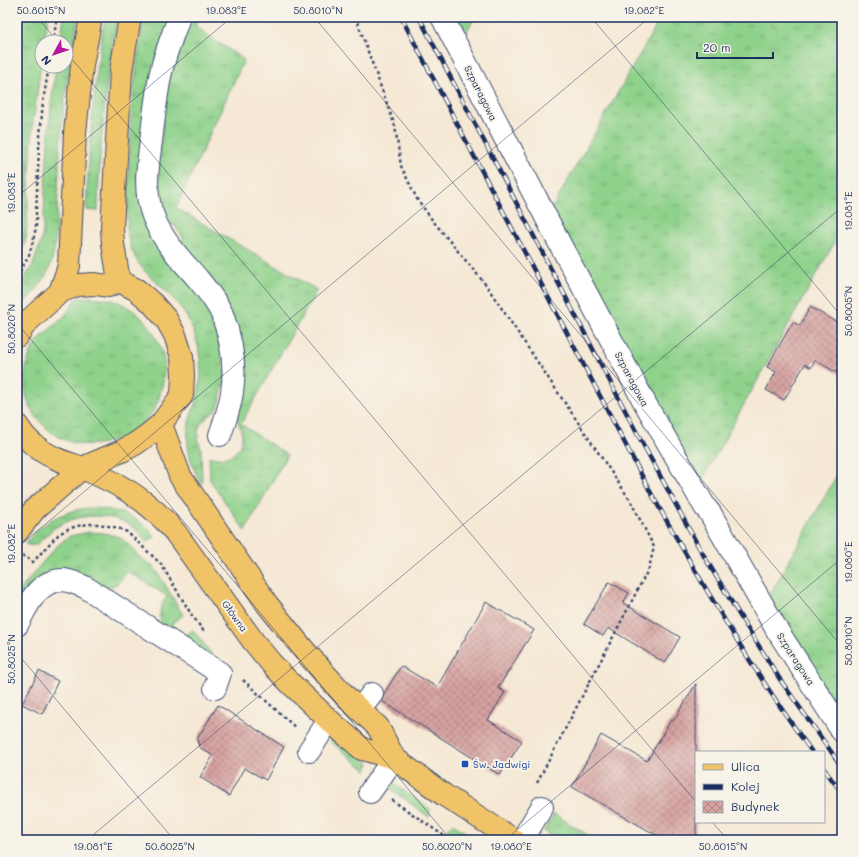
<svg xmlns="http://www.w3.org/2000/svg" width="859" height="857" font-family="Mali,sans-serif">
  <defs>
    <pattern id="grass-tufts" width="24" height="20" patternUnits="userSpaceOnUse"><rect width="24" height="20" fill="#8fd28b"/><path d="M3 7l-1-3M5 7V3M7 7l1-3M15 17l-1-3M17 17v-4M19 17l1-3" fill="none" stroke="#74ab75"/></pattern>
    <pattern id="building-cross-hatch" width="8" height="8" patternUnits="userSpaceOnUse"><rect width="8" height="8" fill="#d6a2a0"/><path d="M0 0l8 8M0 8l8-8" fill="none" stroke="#ad8486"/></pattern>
  </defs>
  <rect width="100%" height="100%" fill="#f7f3e8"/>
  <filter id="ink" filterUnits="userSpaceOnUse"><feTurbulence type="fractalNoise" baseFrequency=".025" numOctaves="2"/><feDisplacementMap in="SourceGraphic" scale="8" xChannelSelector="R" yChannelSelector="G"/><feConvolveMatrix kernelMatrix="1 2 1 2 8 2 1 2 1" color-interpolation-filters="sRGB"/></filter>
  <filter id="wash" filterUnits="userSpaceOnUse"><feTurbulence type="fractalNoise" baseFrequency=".012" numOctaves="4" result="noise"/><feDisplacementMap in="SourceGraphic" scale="16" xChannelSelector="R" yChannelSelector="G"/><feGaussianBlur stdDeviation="0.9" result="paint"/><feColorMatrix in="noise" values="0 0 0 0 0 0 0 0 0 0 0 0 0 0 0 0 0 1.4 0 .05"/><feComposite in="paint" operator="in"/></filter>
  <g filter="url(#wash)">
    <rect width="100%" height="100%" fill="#f5e8d4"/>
    <path fill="url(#grass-tufts)" stroke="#558074" d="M17 17H48L44 42H42V58L33 122 26 238 22 250 17 260Z
      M64 17H78C71 60 63 103 60 146 59 168 58 191 57 213 56 231 56 249 50 267 43 285 30 296 17 310V290L30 270 34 262 41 241 43 231C46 175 48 121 56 66H66V42H60Z
      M105 17H117C106 81 99 146 98 211L86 210C89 145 94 81 105 17Z
      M144 17H172L139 168 190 281 216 323 226 374 218 408 215 411 203 421 200 425 198 430V440L201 448 202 484C190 466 185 444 189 423 191 413 196 404 198 394 202 378 201 362 198 346 193 324 181 304 164 289 153 279 141 270 134 255 130 247 128 238 127 229L131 112 136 69Z
      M186 17H196V27L244 60 176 208 317 290 241 424 287 455 245 531 210 480 209 456C224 462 242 454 242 436 242 429 237 423 237 416 237 407 243 381 241 374 235 360 228 346 221 332 208 304 194 275 181 247L183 237 174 225 166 224 156 193 167 79Z
      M450 17H475L462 40Z
      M661 17H842V229L699 485 551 210Z
      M90 297C97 298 105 298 112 300 130 305 148 320 156 338 159 343 161 349 163 355 165 363 164 373 163 382 161 391 159 400 155 408 139 437 96 453 65 440 53 435 43 426 35 415 23 399 22 376 29 357 34 340 45 334 57 323 65 316 71 308 76 299Z
      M842 466V696L834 710 767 600Z
      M86 508C113 508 138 514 155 537L147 542C142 535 137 529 130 525 109 513 79 513 58 526 56 527 53 529 51 531 45 535 41 543 35 545 31 546 29 545 25 544 42 522 59 513 86 508Z
      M89 532 104 533 112 535 119 537 126 542 132 548 138 556 155 568 183 615 172 623 183 637 193 630 217 661 162 625C157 613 161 606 167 596L127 571C125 574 123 578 120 581 109 592 99 586 88 580L17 606V594L42 563 56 547 64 540 70 536Z
      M337 737 369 763 367 771 330 741Z
      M393 783 430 809 429 817 388 787Z
      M554 814 596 840H555L544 831Z
      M453 824 477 840H463L446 829Z"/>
    <g id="blocks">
      <path fill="url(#building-cross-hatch)" d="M810 307 842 325V376L815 360 811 368 805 364 784 400 766 390 776 372 767 367 793 322 800 326Z
        M609 582 629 593 623 603 680 637 665 663 608 628 603 636 584 624Z
        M486 602 534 630 498 688 505 692 488 720 522 741 500 775 382 701 384 694 401 666 437 687Z
        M39 671 58 681 42 714 22 704Z
        M696 684V840H665L572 787 601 735 647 761 671 720 673 721Z
        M218 705 284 747 266 780 244 768 229 796 200 777 213 756 199 747 197 739Z"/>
    </g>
  </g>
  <g filter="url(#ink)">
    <use href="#blocks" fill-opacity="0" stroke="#3c4b70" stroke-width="1"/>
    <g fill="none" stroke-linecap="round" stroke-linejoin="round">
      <g stroke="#3c4b70" stroke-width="24">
        <path id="minor" d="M179 17C173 35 165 53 161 72 156 94 154 118 151 141 148 164 144 187 151 210 160 239 179 257 198 279 207 290 217 302 222 314 231 338 236 366 232 392 230 407 225 421 220 435
          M442 17 561 246 646 405 705 507 710 513 777 630 842 731
          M17 625C27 606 38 579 64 580 71 581 78 584 85 587L220 673 215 688
          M360 709 372 694
          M309 751 329 720
          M370 792 394 758
          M522 840 542 807"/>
      </g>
      <g stroke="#3c4b70" stroke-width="24">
        <path id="major" d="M119 281 113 244 112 228 121 71 130 17
          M60 292 69 266 75 133 82 65 91 17
          M17 336 26 323 60 292 77 285 95 284 108 286 119 281 137 290 152 303 166 319 175 335 182 357 183 375 182 395 161 424 149 434 135 444 122 451 82 468 35 509 17 532
          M161 424 180 476 267 604 303 649 325 674 349 700 378 727 394 758
          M17 425C25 439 38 450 53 457 62 462 73 464 82 468 94 473 107 479 118 485 140 497 159 513 175 532L253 641 271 663 288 681 329 720 362 749 394 758 444 795 514 840"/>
      </g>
      <path stroke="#3c4b70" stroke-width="2.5" stroke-dasharray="3 3" stroke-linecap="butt" d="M355 17 357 21 395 126 401 166 417 199 433 221 486 285 630 500 654 547 649 568 537 783
        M53 42 57 17
        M17 277 29 255 33 241 36 227V212L39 148 43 102 49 66
        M22 555 33 562
        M32 563 52 541 59 534 68 529 77 526 88 524H99L118 528 127 532 161 564 191 614 205 633
        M243 680 296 728
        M392 800 450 840"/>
      <use href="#minor" stroke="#fff" stroke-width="22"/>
      <use href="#major" stroke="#f1c369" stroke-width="22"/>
      <g stroke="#1b2f5e" stroke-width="4.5">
        <path id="rail" d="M401 17 651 493C701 582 752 670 812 752
          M419 17 638 435 701 551 740 616 781 681 842 767
          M824 769 842 793"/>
      </g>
      <use href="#rail" stroke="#f7f3e8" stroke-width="3" stroke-dasharray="9" stroke-linecap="butt"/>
    </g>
  </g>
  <path fill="none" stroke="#1b2f5e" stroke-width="1" stroke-opacity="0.45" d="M37 17 58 42M314 17 842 647M591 17 842 317M66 52 696 802M17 197 232 17M17 323 451 840M17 548 650 17M17 653 174 840M712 822 728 840M87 840 842 207M505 840 842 558"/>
  <rect fill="#1a4fb4" stroke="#f7f3e8" stroke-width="1.5" x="461" y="760" width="8" height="8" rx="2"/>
  <g text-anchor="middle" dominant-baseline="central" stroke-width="4" stroke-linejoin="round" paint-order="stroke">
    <g font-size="10" fill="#1b2f5e" stroke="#f7f3e8">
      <text transform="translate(481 93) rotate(63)">Szparagowa</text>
      <text transform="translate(632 379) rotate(62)">Szparagowa</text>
      <text transform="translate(235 616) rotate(54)">Główna</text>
      <text transform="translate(796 659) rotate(57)">Szparagowa</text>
    </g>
    <g font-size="10" fill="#164399" stroke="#f7f3e8" text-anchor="start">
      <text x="473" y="764">Św. Jadwigi</text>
    </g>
  </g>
  <rect width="859" height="857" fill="none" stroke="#f7f3e8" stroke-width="44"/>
  <rect x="695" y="751" width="130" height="72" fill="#f7f3e8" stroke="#9fa5b1"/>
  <rect x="703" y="764" width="20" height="6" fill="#f1c369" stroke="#9fa5b1"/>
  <text x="731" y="771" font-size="12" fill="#1b2f5e">Ulica</text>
  <rect x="703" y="784" width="20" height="6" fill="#1b2f5e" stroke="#9fa5b1"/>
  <text x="731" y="791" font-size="12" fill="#1b2f5e">Kolej</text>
  <rect x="703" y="801" width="20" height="12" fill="url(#building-cross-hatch)" stroke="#9fa5b1"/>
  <text x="731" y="811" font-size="12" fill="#1b2f5e">Budynek</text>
  <g transform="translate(54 54) rotate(230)"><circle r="19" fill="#f7f3e8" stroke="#9fa5b1"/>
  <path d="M0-3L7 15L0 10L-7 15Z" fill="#b5179e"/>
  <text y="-6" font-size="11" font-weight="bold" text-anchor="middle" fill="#1b2f5e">N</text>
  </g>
  <path d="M697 52v6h76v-6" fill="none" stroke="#1b2f5e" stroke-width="2"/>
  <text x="703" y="52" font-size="12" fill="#1b2f5e" stroke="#f7f3e8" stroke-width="3" paint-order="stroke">20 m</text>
  <rect x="22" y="22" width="815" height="813" fill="none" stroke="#1b2f5e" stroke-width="1.5"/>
  <g font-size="10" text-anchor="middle" fill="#1b2f5e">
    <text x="41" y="14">50.8015°N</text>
    <text x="226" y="14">19.083°E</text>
    <text x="318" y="14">50.8010°N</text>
    <text x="644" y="14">19.082°E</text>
    <text transform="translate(11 193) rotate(-90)" y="4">19.083°E</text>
    <text transform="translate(848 211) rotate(-90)" y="4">19.081°E</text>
    <text transform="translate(848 311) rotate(-90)" y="4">50.8005°N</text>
    <text transform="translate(11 329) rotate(-90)" y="4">50.8020°N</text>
    <text transform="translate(11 544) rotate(-90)" y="4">19.082°E</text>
    <text transform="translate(848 562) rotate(-90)" y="4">19.080°E</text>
    <text transform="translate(848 641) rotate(-90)" y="4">50.8010°N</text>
    <text transform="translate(11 659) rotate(-90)" y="4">50.8025°N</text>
    <text x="93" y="850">19.081°E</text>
    <text x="170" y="850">50.8025°N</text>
    <text x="447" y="850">50.8020°N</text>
    <text x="511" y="850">19.080°E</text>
    <text x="723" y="850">50.8015°N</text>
  </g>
</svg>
